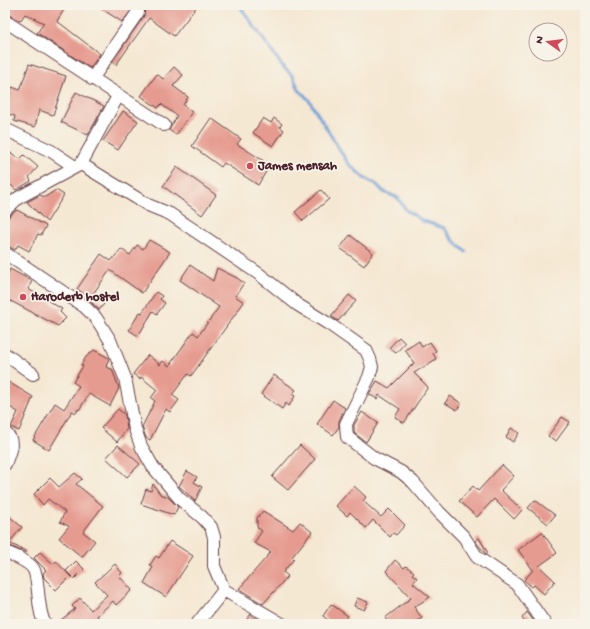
<svg xmlns="http://www.w3.org/2000/svg" width="590" height="629" font-family="'Gochi Hand',sans-serif">
  <rect width="100%" height="100%" fill="#f7f3e8"/>
  <filter id="ink" filterUnits="userSpaceOnUse"><feTurbulence type="fractalNoise" baseFrequency=".025" numOctaves="2"/><feDisplacementMap in="SourceGraphic" scale="8" xChannelSelector="R" yChannelSelector="G"/><feConvolveMatrix kernelMatrix="1 2 1 2 8 2 1 2 1" color-interpolation-filters="sRGB"/></filter>
  <filter id="wash" filterUnits="userSpaceOnUse"><feTurbulence type="fractalNoise" baseFrequency=".012" numOctaves="4" result="noise"/><feDisplacementMap in="SourceGraphic" scale="16" xChannelSelector="R" yChannelSelector="G"/><feGaussianBlur stdDeviation="0.9" result="paint"/><feColorMatrix in="noise" values="0 0 0 0 0 0 0 0 0 0 0 0 0 0 0 0 0 1.4 0 .05"/><feComposite in="paint" operator="in"/></filter>
  <g filter="url(#wash)">
    <rect width="100%" height="100%" fill="#f5e8d3"/>
    <g fill="none" stroke-linecap="round" stroke-linejoin="round">
      <path stroke="#6c9ed6" stroke-width="3" d="M239 5 283 67 293 76 299 90 309 100 348 163 364 178 376 184 384 192 398 198 406 210 423 221 444 228 453 240 466 252"/>
    </g>
    <g id="blocks">
      <path fill="#e69b90" d="M5 5H67L57 21 100 54 90 68 37 33 44 23 25 14 20 21 5 13Z
        M96 5H136L122 22Z
        M140 5H198L174 36 149 18 116 65 112 62 144 16 145 9Z
        M29 64 66 76 53 115 39 110 35 127 14 121 15 116 5 113 12 87 20 90Z
        M174 67 183 75 173 86 188 97 183 105 192 112 176 135 169 130 177 116 161 104 158 108 141 96 157 74 163 79Z
        M76 92 104 106 88 135 61 122Z
        M123 111 138 121 118 150 103 141Z
        M211 118 241 139 237 144 270 165 258 185 224 163 221 167 192 146Z
        M263 118 271 123 274 118 282 124 280 127 284 130 273 146 253 133Z
        M5 149 20 159 24 155 38 167 29 177 31 181 16 190 5 179Z
        M177 167 216 195 202 215 163 186Z
        M56 190 64 195 47 222 27 202 40 195 45 197Z
        M321 190 329 199 303 221 295 212Z
        M17 210 46 226 41 235 38 234 29 251 18 245 15 250 5 244V224L9 216Z
        M350 235 373 253 364 266 340 248Z
        M149 240 170 252 142 293 110 270 90 298 77 289 101 254 111 261 121 249 130 255 137 245 143 249Z
        M190 265 213 281 217 268 237 278 244 283 235 296 244 302 191 376 188 374 172 395 179 400 170 412 166 409 150 440 146 438 142 427 155 401 151 398 157 390 141 377 140 379 133 374 148 355 160 365 163 361 169 366 193 332 198 336 219 307 180 280Z
        M10 269 32 281 28 289 62 309 60 312 66 318 58 326 5 298V279Z
        M156 292 162 296 160 299 165 303 157 314 153 311 138 336 129 330 140 312 142 313Z
        M349 295 356 301 338 321 331 316Z
        M94 296 104 304 99 310 90 301Z
        M399 337 405 343 396 353 389 348Z
        M419 341 422 347 430 342 436 351 433 353 436 359 414 373 428 387 404 423 395 417 400 409 379 395 377 399 369 394 377 381 389 388 414 363 405 350Z
        M94 350 109 358 106 367 112 369 119 388 110 406 89 394 79 410 78 409 76 413 72 411 49 450 33 440 55 403 64 409 79 386 73 382 83 366 81 365 86 357Z
        M274 375 296 390 292 394 295 396 289 406 286 403 282 409 261 394Z
        M5 380 33 397 19 431 11 427 18 412 5 404Z
        M450 396 461 403 457 410 445 403Z
        M333 400 345 408 339 421V427L333 435 317 424Z
        M118 409 125 415 127 429 117 442 101 428Z
        M362 412 378 423 366 442 354 433V425Z
        M562 417 570 422 556 441 548 436Z
        M511 428 519 433 513 442 506 437Z
        M118 445 140 464 127 477 106 458Z
        M300 445 315 459 288 490 272 477Z
        M502 465 514 476 501 490 522 510 514 519 494 499 477 517 459 501 473 486 478 491Z
        M187 471 197 477 194 482 202 487 195 501 179 486Z
        M75 473 82 479 76 484 103 506 83 532 95 541 82 557 59 538 69 526 60 522 65 512 48 499 43 505 34 494 50 478 59 487Z
        M153 484 160 494 168 497 178 507 174 515 141 504 146 489 151 491Z
        M354 486 366 497 363 501 381 517 389 509 405 525 396 535 393 533 390 537 373 520 366 528 350 512 347 516 336 506Z
        M535 500 555 515 548 524 528 508Z
        M263 511 293 530 300 522 312 532 292 557 294 559 283 572 288 576 263 604 239 589 271 552 254 543 262 531 257 527V518Z
        M5 513 22 527 9 543 26 551V553L5 544Z
        M542 532 557 553 539 566 555 581 544 594 534 585 532 587 524 580 533 570 518 550Z
        M479 538 488 553 486 554 475 541Z
        M170 541 193 556 166 597 144 583 153 567 150 565 156 556 159 558Z
        M40 552 53 564 56 561 70 576 56 590 44 578 43 573 46 570 34 558Z
        M395 560 404 568 406 566 414 572 412 574 417 578 413 583 430 597 414 607 422 618 414 624H390L385 618 411 598 386 571Z
        M76 561 84 569 74 579 66 571Z
        M115 564 122 573 119 576 132 590 116 605 113 601 97 616 100 620 95 624H56L75 609 72 606 80 598 91 610 107 595 95 582Z
        M357 598 368 602 364 610 354 606Z
        M331 604 348 616 342 624H333L323 616Z
        M527 612 536 624H526L522 618Z
        M251 614V615L263 624H243Z"/>
    </g>
  </g>
  <g filter="url(#ink)">
    <use href="#blocks" fill-opacity="0" stroke="#643d44" stroke-width="1"/>
    <g fill="none" stroke-linecap="round" stroke-linejoin="round">
      <g stroke="#643d44" stroke-width="14">
        <path id="minor" d="M5 21 164 125
          M92 79 138 12
          M5 129 51 151 75 167
          M81 164 148 205 170 214 259 274 298 305 332 326 366 350 370 359 372 367 369 377 346 424 347 437 374 458 401 472 413 482 439 512 464 537 477 557 517 584 545 624
          M5 210 18 198 81 164 118 96
          M5 253 85 307 96 318 110 340 125 378 135 429 141 446 153 467 180 499 202 517 211 527 214 537V566L224 590 282 624
          M5 354 33 374
          M5 433C16 440 9 453 5 464
          M5 551C13 556 26 560 32 567 40 575 36 609 45 624
          M197 624 224 590"/>
      </g>
      <use href="#minor" stroke="#fff" stroke-width="12"/>
    </g>
  </g>
  <g fill="#d1495b" stroke="#f7f3e8" stroke-width="1.5">
    <circle cx="250" cy="166" r="4"/>
    <circle cx="23" cy="297" r="4"/>
  </g>
  <g text-anchor="middle" dominant-baseline="central" stroke-width="3.5" stroke-linejoin="round" paint-order="stroke">
    <g font-size="13" font-weight="bold" fill="#4a1f2b" stroke="#f7f3e8" text-anchor="start">
      <text x="258" y="166">James mensah</text>
      <text x="31" y="297">Haroderb hostel</text>
    </g>
  </g>
  <rect width="590" height="629" fill="none" stroke="#f7f3e8" stroke-width="20"/>
  <g transform="translate(548 42) rotate(284)"><circle r="19" fill="#f7f3e8" stroke="#b29e9c"/>
  <path d="M0-3L7 15L0 10L-7 15Z" fill="#d1495b"/>
  <text y="-6" font-size="11" font-weight="bold" text-anchor="middle" fill="#4a1f2b">N</text>
  </g>
</svg>
